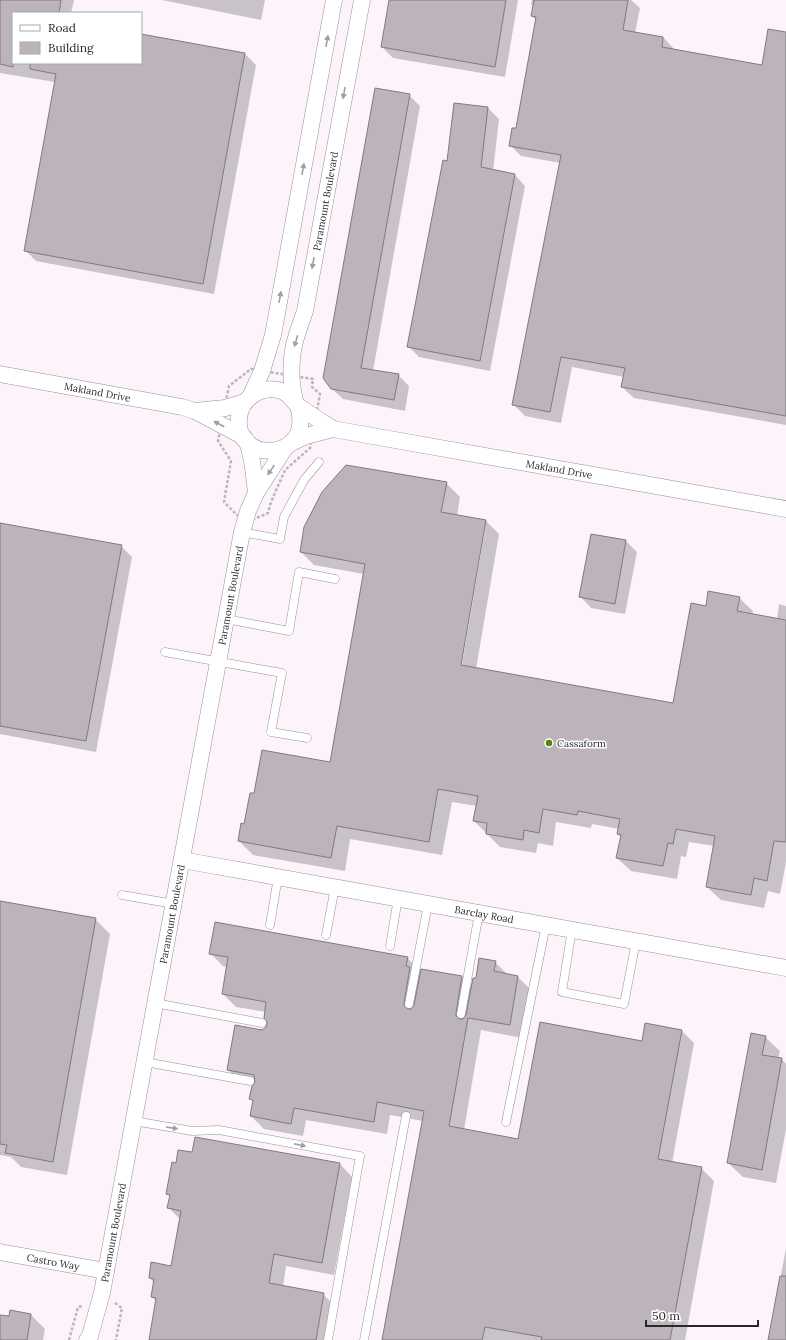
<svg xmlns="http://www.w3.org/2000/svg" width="786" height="1340" font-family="Lora,serif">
  <rect width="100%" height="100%" fill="#fcf3fb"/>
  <path fill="#0003" fill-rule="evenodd" d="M0 0H74L71 13H13V63H141V35L245 54 256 65 214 294 36 261 25 250 55 82 0 73Z
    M162 0H265L261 20Z
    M390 0H518L505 77 393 58 382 47Z
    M532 0H631L640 8 635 33 663 37 674 49V50L763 66 786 33V425L634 398 622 387 624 377 572 367 561 423 525 416 513 404 561 163 521 156 510 145 517 129 536 20 532 16 534 6 531 4Z
    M409 95 420 106 373 371 398 375 409 386 405 411 343 399 331 388Z
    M455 105 488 108 499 119 493 171 515 175 525 186 490 371 419 357 408 346 448 162Z
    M446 483 460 497 457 516 486 521 499 534 476 669 674 704 706 607 739 598 753 611 752 615 777 620 779 604 786 606V862L780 894 768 891 764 908 721 900 707 887 715 846 689 842 686 857 681 856 677 879 631 871 617 858 621 837 618 834 619 829 592 824 591 828 556 822 553 846 538 843 536 853 500 847 474 821 477 806 452 802 442 855 350 839 345 871 253 855 239 841 255 794 331 763 364 574 314 565 301 552ZM483 530H485L461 670H459Z
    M0 524 121 546 132 557 96 752 0 734Z
    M626 541 637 552 625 614 591 608 581 597Z
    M0 902 95 919 110 934 67 1175 21 1167 11 1157 0 1155Z
    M211 954 407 958 422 972 462 977 472 988 477 980 495 962 508 975 518 977 531 990 522 1038 481 1030 464 1130 519 1140 643 1042 681 1030 694 1043 672 1163 701 1168 714 1181 685 1340H383L423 1121 390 1115 387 1134 306 1120 303 1136 264 1129 251 1116 254 1102 250 1099 254 1085 241 1083 228 1070 262 1031 267 1027 268 1021 266 1012 236 1007 223 994 227 967 223 966Z
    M765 1037 780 1051 778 1059H782L786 1064V1129L776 1183 743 1177 728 1163Z
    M193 1153 340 1164 352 1177 334 1275 286 1266 283 1287 323 1294 336 1307 330 1340H150L157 1302 152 1297 154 1283 150 1278 172 1267 181 1220 169 1208 171 1197 168 1194 176 1164Z
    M786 1248V1340H769Z
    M31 1315 45 1329 43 1340H0V1316L10 1317Z"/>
  <path fill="#bcb3bb" stroke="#817981" d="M0 0H61L59 13H13V67L0 64Z
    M389 0H506L495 67 381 47Z
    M534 0H628L623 30 663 37 662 47 762 65 768 29 786 32V416L621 387 625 368 561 357 550 412 512 405 561 155 509 146 512 128H516L536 17 531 16Z
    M141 34 245 53 203 284 24 251 56 74 30 69V63H141Z
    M375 88 410 94 361 368 399 374 394 400 331 389 323 378Z
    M454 103 488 107 481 167 515 174 480 361 407 347 443 160 447 161Z
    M346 465 447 482 441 512 486 520 461 665 673 703 691 603 706 606 708 591 740 597 737 611 786 620V842L774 841 767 881 754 878 751 895 706 887 715 836 676 829 673 844 668 843 663 866 616 858 621 835 617 834 620 819 578 811 577 815 543 809 539 833 524 830 523 840 486 834 487 823 473 821 478 796 438 789 429 842 337 826 331 858 238 841 241 823 244 824 250 793H254L262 750 330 762 365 564 300 552 304 527 322 492Z
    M0 523 122 545 86 741 0 726Z
    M591 534 626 540 615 604 579 597Z
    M0 901 96 918 53 1162 5 1153 7 1145 0 1144Z
    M215 922 408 957 406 966 410 967 404 1003V1006L408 1009H411L414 1005 421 969 462 976 456 1013V1016L460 1019H463L466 1015 473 978H476L479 958 496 961 494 971 518 976 510 1025 468 1018 449 1126 518 1139 540 1022 642 1041 645 1023 682 1030 658 1159 702 1167 670 1340H541L542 1337 485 1327 482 1340H382L424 1111 377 1102 374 1122 294 1108 291 1124 250 1116 253 1100 249 1099 252 1086 255 1082 254 1075 227 1070 235 1025 262 1030 266 1027 267 1022 264 1018 266 1002 222 994 228 957 209 954Z
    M751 1033 766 1036 762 1055 782 1058 762 1170 727 1163Z
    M195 1137 340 1163 322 1263 274 1254 269 1283 324 1293 316 1340H149L156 1298 151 1297 154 1279 149 1278 151 1262 171 1266 181 1211 167 1208 170 1195 166 1194 172 1162 176 1163 178 1150 192 1152Z
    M780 1276H786V1340H768Z
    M10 1310 31 1314 27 1340H0V1315L9 1316Z"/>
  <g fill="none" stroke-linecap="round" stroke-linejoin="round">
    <g stroke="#989098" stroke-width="9">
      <path id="lane" d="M242 532 280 539 284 517 304 480 319 462
        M226 619 289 631 299 572 335 579
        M165 652 282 673 271 732 307 738
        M122 895 174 904
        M270 925 278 877
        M572 929 562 992 624 1004 636 941
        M326 935 335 887
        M390 946 398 898
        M155 1003 262 1023
        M409 1004 428 904
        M461 1014 479 913
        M145 1062 250 1081
        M134 1121 192 1131 219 1130 360 1156 328 1340
        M506 1122 546 925
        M364 1340 406 1116"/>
    </g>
    <g stroke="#989098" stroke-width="17">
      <g id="street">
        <path id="s1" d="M0 374 182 407 195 411 244 437"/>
        <path d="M250 397 262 371 273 335 334 0"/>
        <path id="s2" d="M295 401C291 383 290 363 294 345 297 333 301 322 305 311L362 0"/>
        <path id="s3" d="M298 406C315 462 234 465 239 418 240 408 245 400 253 395 263 388 277 387 287 394 292 398 295 404 300 407 311 415 322 422 333 429L786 509"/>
        <path d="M195 411 225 408 245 402"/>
        <path d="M247 441C253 458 254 475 256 493"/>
        <path d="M291 443 306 436 333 429"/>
        <path id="s4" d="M182 860 786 968"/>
        <path id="s5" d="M0 1252 106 1271"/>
        <path id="s6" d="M87 1340 90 1336 102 1293 106 1271 242 532 248 511 256 493 285 448"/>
      </g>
    </g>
    <path stroke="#bcb5bb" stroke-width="2.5" stroke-dasharray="3 2" stroke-linecap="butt" d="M251 369 313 379 312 387 320 394 310 448 285 470 271 502 268 513 245 523 224 502 231 461 218 441 229 386Z
      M115 1303 122 1308 116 1340
      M69 1340 78 1307 83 1306"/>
    <use href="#lane" stroke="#fff" stroke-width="8"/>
    <use href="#street" stroke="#fff" stroke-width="16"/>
  </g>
  <defs><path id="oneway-solid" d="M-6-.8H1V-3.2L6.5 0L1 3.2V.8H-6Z"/></defs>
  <g fill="#a09ea0">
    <use href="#oneway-solid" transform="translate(327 41) rotate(-80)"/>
    <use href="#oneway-solid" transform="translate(344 93) rotate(100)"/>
    <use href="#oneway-solid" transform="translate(303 169) rotate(-80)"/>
    <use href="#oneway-solid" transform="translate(313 263) rotate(100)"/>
    <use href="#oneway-solid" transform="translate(280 297) rotate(-80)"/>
    <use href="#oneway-solid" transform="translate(296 341) rotate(107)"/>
    <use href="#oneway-solid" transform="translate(219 424) rotate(-152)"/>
    <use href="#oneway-solid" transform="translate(271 470) rotate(124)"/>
    <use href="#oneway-solid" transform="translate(172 1128) rotate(9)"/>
    <use href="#oneway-solid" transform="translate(300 1145) rotate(11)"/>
  </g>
  <circle fill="#57830e" stroke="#fff" stroke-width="1.5" cx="549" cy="743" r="4"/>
  <g text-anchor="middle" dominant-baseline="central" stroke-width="3" stroke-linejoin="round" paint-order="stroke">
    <g font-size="10" fill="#2b282b" stroke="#fff">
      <text stroke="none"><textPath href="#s2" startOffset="204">Paramount Boulevard</textPath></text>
      <text stroke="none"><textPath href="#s1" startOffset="99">Makland Drive</textPath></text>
      <text stroke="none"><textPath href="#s3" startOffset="466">Makland Drive</textPath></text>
      <text stroke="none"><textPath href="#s6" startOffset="759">Paramount Boulevard</textPath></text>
      <text stroke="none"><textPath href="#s6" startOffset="435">Paramount Boulevard</textPath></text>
      <text stroke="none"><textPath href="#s4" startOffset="307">Barclay Road</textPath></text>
      <text stroke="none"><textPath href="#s6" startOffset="111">Paramount Boulevard</textPath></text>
      <text stroke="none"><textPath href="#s5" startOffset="54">Castro Way</textPath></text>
    </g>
    <g font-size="10" fill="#2b282b" stroke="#fff" text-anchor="start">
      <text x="557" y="743">Cassaform</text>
    </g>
  </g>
  <rect x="12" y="12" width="130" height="52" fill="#ffffff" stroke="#aaa9aa"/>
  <rect x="20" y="25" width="20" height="6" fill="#ffffff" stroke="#aaa9aa"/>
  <text x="48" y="32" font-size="12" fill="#2b282b">Road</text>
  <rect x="20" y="42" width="20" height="12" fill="#bcb3bb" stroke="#aaa9aa"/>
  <text x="48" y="52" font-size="12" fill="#2b282b">Building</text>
  <path d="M646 1320v6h112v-6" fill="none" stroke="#2b282b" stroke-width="2"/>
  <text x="652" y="1320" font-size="12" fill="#2b282b" stroke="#ffffff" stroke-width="3" paint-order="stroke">50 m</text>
</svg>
